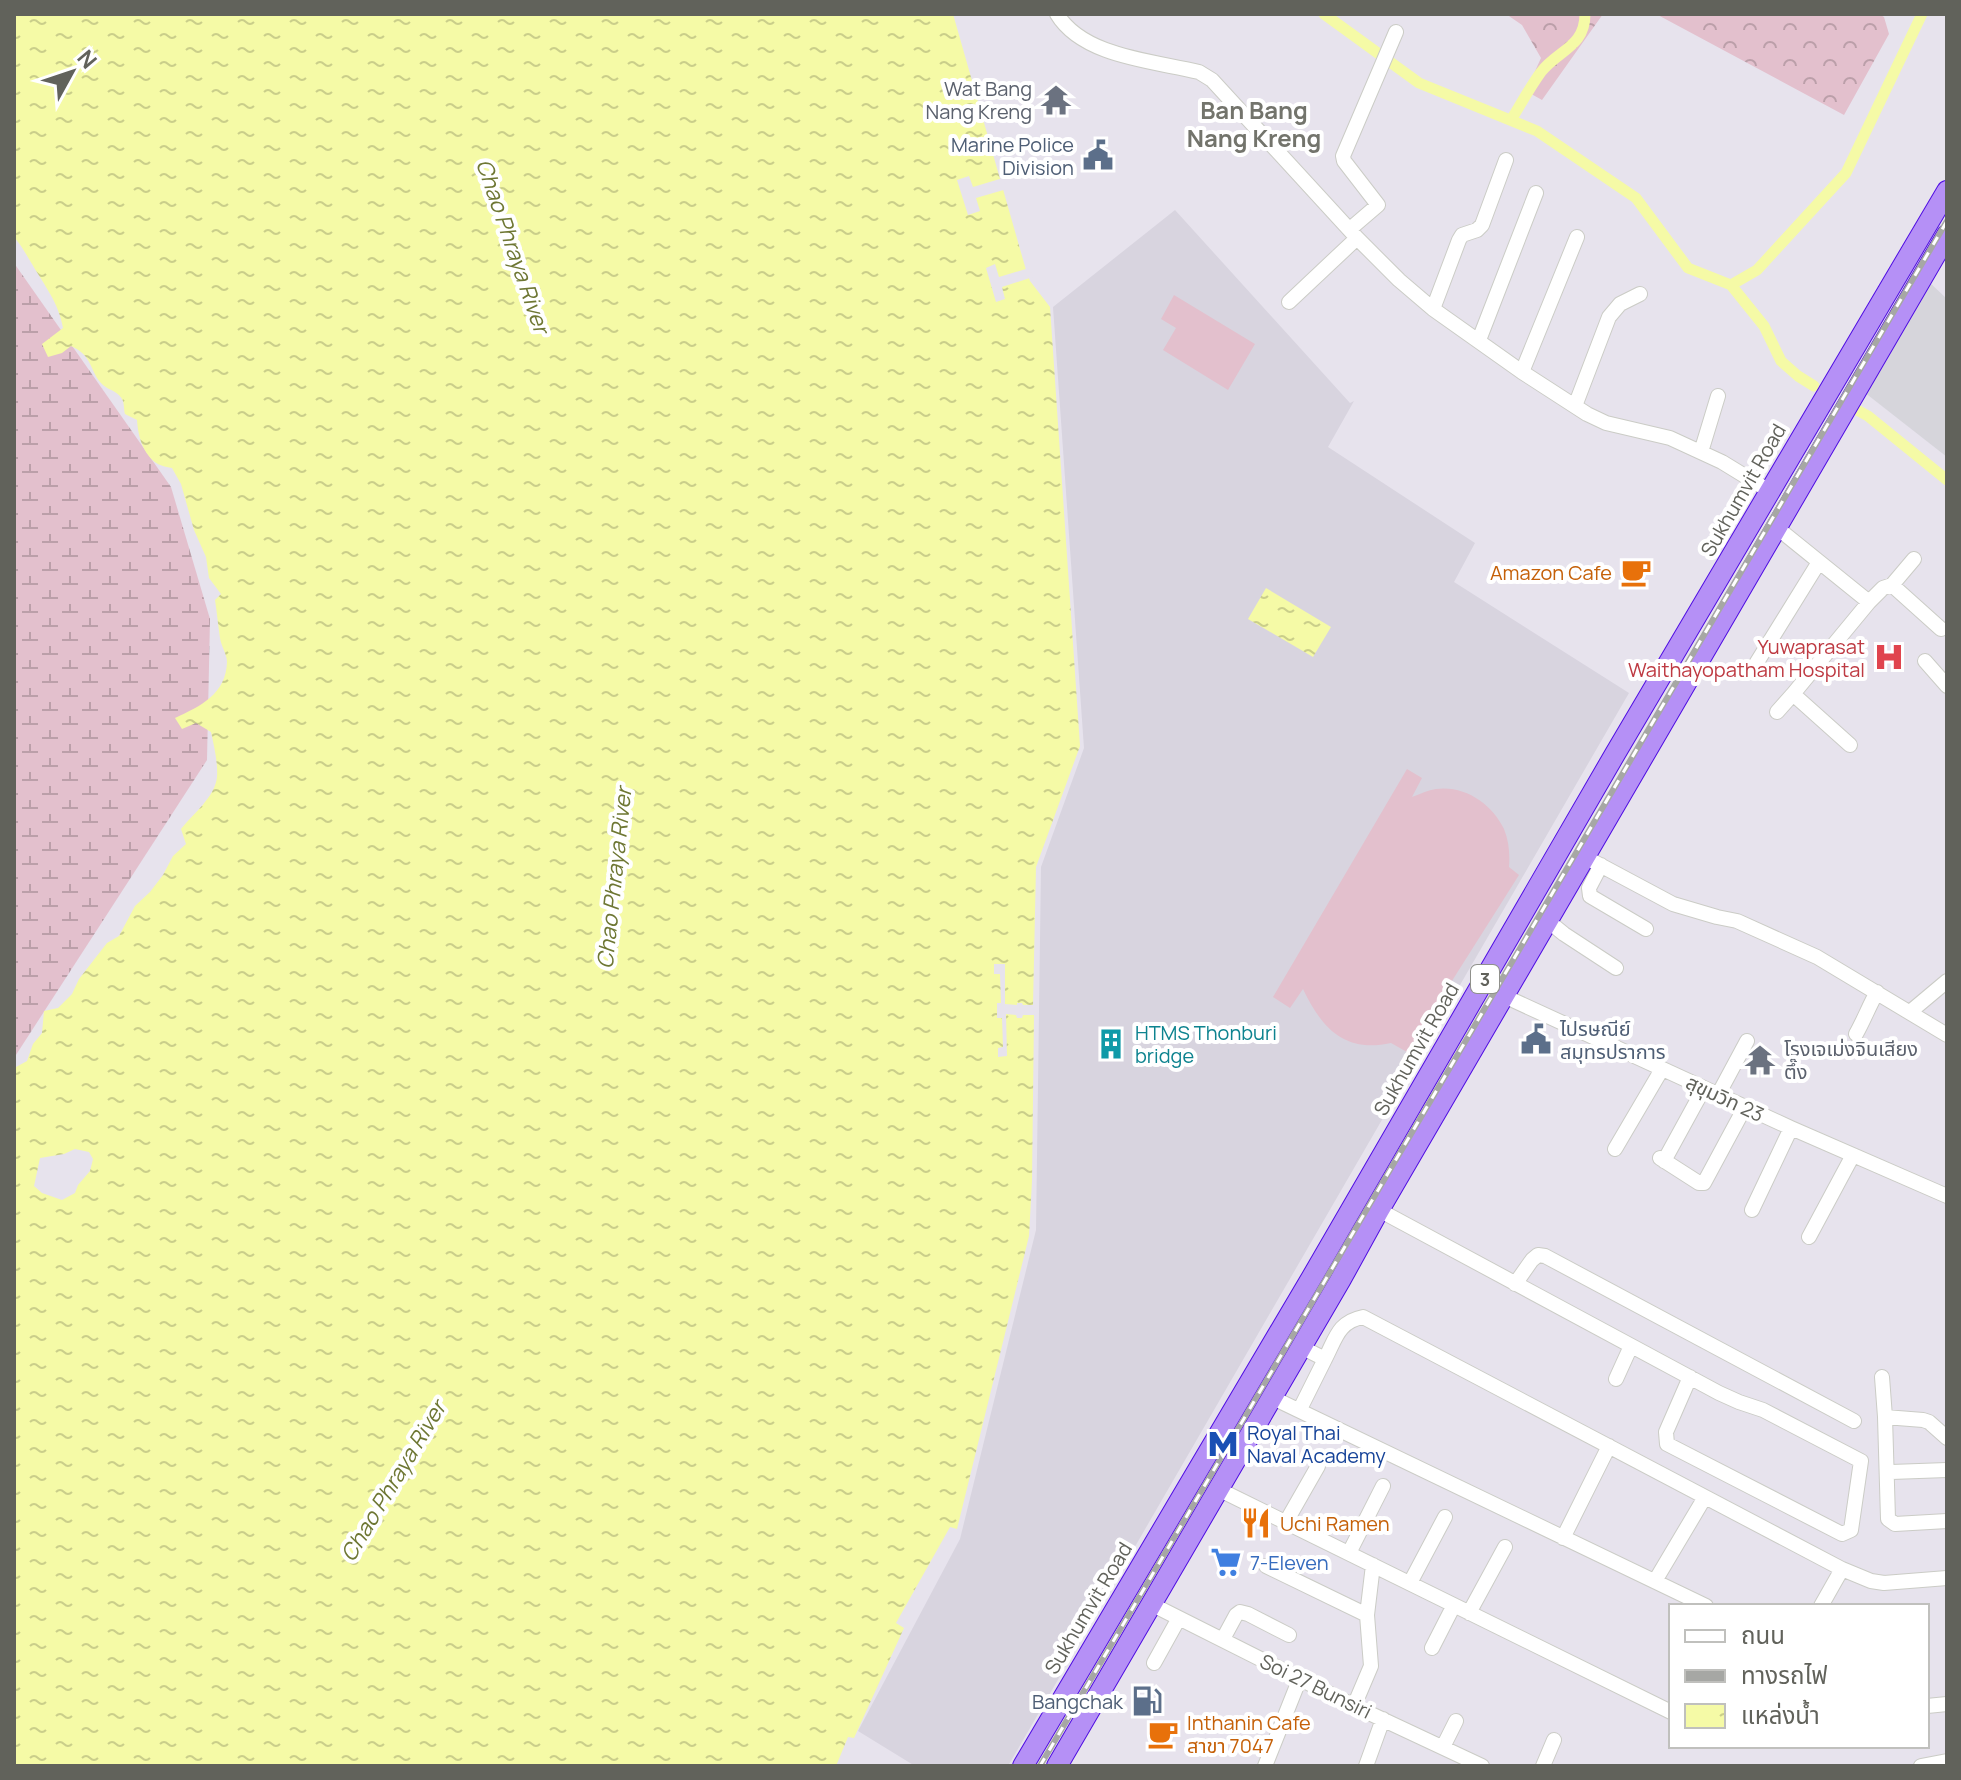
<svg xmlns="http://www.w3.org/2000/svg" width="1961" height="1780" font-family="Manrope,'Noto Sans Thai',sans-serif">
  <defs>
    <pattern id="forest-crowns" width="20" height="18" patternUnits="userSpaceOnUse" patternTransform="scale(2)"><rect width="20" height="18" fill="#e3c0cd"/><path d="M2 6a3 3 0 1 1 6 0M12 15a3 3 0 1 1 6 0" fill="none" stroke="#bb9fa9"/></pattern>
    <pattern id="wetland-marsh" width="20" height="14" patternUnits="userSpaceOnUse" patternTransform="scale(2)"><rect width="20" height="14" fill="#e3c0cd"/><path d="M1 5h8M5 5V1M11 12h8M15 12V8" fill="none" stroke="#bb9fa9"/></pattern>
    <pattern id="water-ripples" width="26" height="14" patternUnits="userSpaceOnUse" patternTransform="scale(2)"><rect width="26" height="14" fill="#f5faa6"/><path d="M2 4q2-2 4 0t4 0M15 11q2-2 4 0t4 0" fill="none" stroke="#cace8a"/></pattern>
  </defs>
  <rect width="100%" height="100%" fill="#e7e3ed"/>
  <path fill="#d6d5db" d="M1928 281 1947 299V457L1864 392Z"/>
  <path fill="#d8d4df" d="M1175 210 1350 403 1354 401 1328 447 1475 543 1454 582 1629 693 1008 1766H915L858 1731 960 1539 1036 1230 1041 867 1084 748 1053 307Z"/>
  <path fill="url(#forest-crowns)" d="M1506 14H1603L1542 100 1526 91 1541 58 1522 25Z
    M1656 14H1879L1884 17 1889 34 1844 115Z"/>
  <path fill="url(#wetland-marsh)" d="M14 263 171 487 210 619 207 760 14 1058Z"/>
  <path fill="#e3c0cd" d="M1174 295 1255 344 1228 390 1163 350 1176 328 1161 319Z
    M1407 769 1422 778 1412 797C1420 794 1428 790 1436 789 1465 785 1492 804 1504 829 1509 841 1510 855 1509 867L1519 875 1407 1052 1391 1043C1345 1053 1322 1029 1303 989L1290 1008 1273 997Z"/>
  <path fill="url(#water-ripples)" fill-rule="evenodd" d="M14 14H953L1026 270 1030 281 1050 307 1080 746 1036 867 1033 1005H1023L1022 1003H1017V1005L1005 1004V964H994V974H1000L1001 1003H997V1018H1002L1003 1047 998 1048V1057L1007 1056 1006 1014 1016 1015 1017 1018H1022L1023 1015H1034L1032 1181 1029 1236 957 1529 950 1527 896 1623 904 1628 854 1738 848 1737 836 1766H14V1072L16 1067 27 1061 33 1044 42 1033 44 1011 58 1008 72 994 79 979 107 943 119 936 135 906 150 892 163 875 173 856 186 844 181 829C193 814 215 797 217 777 218 762 214 746 211 732L196 723 182 729 175 718C201 706 226 694 227 662 227 654 221 646 220 638 218 625 217 613 215 600L221 594 209 578 206 557 194 530 181 484 172 468C170 468 159 465 158 464 143 455 138 436 137 420L125 414C124 411 124 404 123 401 119 391 110 391 103 385 89 372 94 356 71 346L62 353 48 357 42 344 63 328C59 303 44 285 32 264 26 254 21 245 14 237ZM75 1149 89 1152 93 1159 90 1171 78 1185 75 1193 62 1200 42 1193 34 1186 40 1158 64 1154Z
    M1266 588 1331 627 1313 657 1248 619Z"/>
  <path fill="#e7e3ed" d="M969 176 973 187 1003 178 1007 189 976 198 980 211 968 215 957 180Z
    M995 264 999 277 1029 268 1033 277 1002 287 1005 299 996 302 986 268Z"/>
  <g fill="none" stroke-linecap="round" stroke-linejoin="round">
    <path stroke="#f5faa6" stroke-width="11" d="M1324 14 1419 83 1537 131 1636 198 1688 268 1731 285 1757 270 1846 173 1922 14
      M1511 120C1521 104 1530 87 1541 72 1558 50 1585 47 1585 14
      M1731 285 1764 326 1781 361 1798 376 1814 386
      M1857 410 1868 416 1947 480"/>
    <g stroke="#cbccc6" stroke-width="16">
      <path id="minor" d="M1057 14C1083 57 1154 61 1199 72L1212 80 1357 238 1399 280 1433 309 1522 372 1587 414 1606 423 1670 438 1722 462 1771 492
        M1350 229 1378 205 1344 161 1343 156 1396 32
        M1289 302 1357 238
        M1433 309 1459 240 1462 235 1477 230 1482 225 1506 160
        M1479 340 1536 193
        M1522 372 1577 237
        M1575 406 1609 317 1620 304 1640 294
        M1701 452 1718 396
        M1776 527 1869 602 1883 588 1892 585 1941 629
        M1892 585 1914 559
        M1925 661 1947 686
        M1754 667 1819 562
        M1777 712 1793 694
        M1850 745 1793 694 1869 602
        M1585 857 1673 904 1717 917 1737 921 1817 957 1947 1035
        M1601 865 1589 888 1590 896 1646 929
        M1548 921 1564 934 1616 968
        M1504 996 1791 1128 1947 1196
        M1910 1012 1947 981
        M1856 1034C1864 1020 1869 1006 1877 992
        M1718 1095 1747 1041
        M1615 1149 1662 1069
        M1660 1158 1699 1183H1704L1745 1107
        M1664 1161 1704 1088
        M1379 1210 1719 1393 1739 1402 1763 1410 1861 1461 1851 1530 1842 1534 1667 1444 1666 1432 1690 1377
        M1752 1210 1791 1128
        M1809 1237 1853 1155
        M1515 1284 1532 1260 1538 1255 1545 1256 1854 1421
        M1301 1347 1325 1359C1336 1338 1338 1322 1363 1317L1842 1569 1871 1581 1884 1583 1947 1578
        M1882 1377 1885 1417 1888 1519 1895 1524 1947 1521
        M1616 1379 1631 1346
        M1271 1397 1706 1606
        M1300 1409 1325 1359
        M1885 1417 1923 1420 1929 1422 1947 1438
        M1891 1472 1947 1470
        M1218 1489 1671 1712
        M1286 1522 1318 1466
        M1563 1538 1609 1446
        M1349 1553 1383 1486
        M1266 1566 1367 1615
        M1655 1581 1705 1497
        M1410 1583 1445 1517
        M1151 1604 1354 1706 1482 1766
        M1821 1606 1842 1569
        M1469 1613 1505 1547
        M1223 1639 1236 1615 1240 1612 1248 1614 1289 1635
        M1432 1648 1454 1605
        M1154 1663 1179 1618
        M1354 1706 1371 1666 1367 1615 1373 1565
        M1927 1706 1947 1704
        M1443 1747 1456 1721
        M1265 1766 1300 1678
        M1366 1766 1383 1719
        M1543 1766 1554 1740
        M1921 1766 1947 1761"/>
    </g>
    <g stroke="#4f0de2" stroke-width="22">
      <path id="highway" d="M1023 1766 1312 1277 1615 754 1947 191
        M1057 1766 1341 1279 1379 1210 1947 235"/>
    </g>
    <use href="#minor" stroke="#fff" stroke-width="14"/>
    <use href="#highway" stroke="#b590f6" stroke-width="20"/>
    <g stroke="#a6a7a4" stroke-width="6">
      <path id="rail" d="M1040 1766 1947 221"/>
    </g>
    <use href="#rail" stroke="#fff" stroke-width="3" stroke-dasharray="9" stroke-linecap="butt"/>
  </g>
  <defs>
    <g id="temple-bare" transform="scale(2.4)"><path d="M0-6L5-2H3V0L6.5 2.5H4V6H1.5V3h-3V6H-4V2.5H-6.5L-3 0V-2H-5Z" fill="#6b7280" stroke="#fff" stroke-width="2.5" paint-order="stroke"/></g>
    <g id="civic-bare" transform="scale(2.4)"><path d="M-.6-6.5H3V-4.5H.6V-3L4-1V1h2V6H-6V1h2V-1L-.6-3ZM-1.2 2.5V6h2.4V2.5Z" fill="#5c6f8a" stroke="#fff" stroke-width="2.5" paint-order="stroke"/></g>
    <g id="cafe-bare" transform="scale(2.4)"><path d="M-5.5-4.5H6V0H3Q3 3.5 0 3.5H-2.5Q-5.5 3.5-5.5 0ZM3-3.2v2h1.7v-2ZM-6 4.5H4V6H-6Z" fill="#e8710a" stroke="#fff" stroke-width="2.5" paint-order="stroke"/></g>
    <g id="hospital-bare" transform="scale(2.4)"><path d="M-5-5h3v3.5h4V-5h3V5h-3V1.5h-4V5h-3Z" fill="#e0444e" stroke="#fff" stroke-width="2.5" paint-order="stroke"/></g>
    <g id="building-bare" transform="scale(2.4)"><path d="M-4-6H4V6H1V3H-1V6H-4ZM-2.5-4.3h1.7v1.8h-1.7ZM.8-4.3h1.7v1.8H.8ZM-2.5-1h1.7V.8h-1.7ZM.8-1h1.7V.8H.8Z" fill="#0f9aa8" stroke="#fff" stroke-width="2.5" paint-order="stroke"/></g>
    <g id="metro-bare" transform="scale(2.4)"><path d="M-5.5 5V-5H-3L0 0L3-5H5.5V5H3V-.5L0 4L-3-.5V5Z" fill="#1a4fb4" stroke="#fff" stroke-width="2.5" paint-order="stroke"/></g>
    <g id="restaurant-bare" transform="scale(2.4)"><path d="M-5-6h1v4h1v-4h1v4h1v-4h1v5L-1.5 .5V6h-2V.5L-5-1ZM5-6V6H3V1.5H1.5Q1.5-4 5-6Z" fill="#e8710a" stroke="#fff" stroke-width="2.5" paint-order="stroke"/></g>
    <g id="supermarket-bare" transform="scale(2.4)"><path d="M-6-5.5h2.5l.6 2H6L4.5 2H-2.5L-4.4-4H-6ZM-1.5 3.2a1.3 1.3 0 1 0 .1 0ZM3 3.2a1.3 1.3 0 1 0 .1 0Z" fill="#3f7fe0" stroke="#fff" stroke-width="2.5" paint-order="stroke"/></g>
    <g id="fuel-bare" transform="scale(2.4)"><path d="M-5.5-6h7V0h2V4h1.3V-2.5L3-4.5l.8-.8L6-3V5H2.5V1h-1V6h-7ZM-4.2-4.7v3.2H.2V-4.7Z" fill="#5c6f8a" stroke="#fff" stroke-width="2.5" paint-order="stroke"/></g>
  </defs>
  <g fill-rule="evenodd">
    <use href="#temple-bare" x="1056" y="100"/>
    <use href="#civic-bare" x="1098" y="155"/>
    <use href="#cafe-bare" x="1636" y="572"/>
    <use href="#hospital-bare" x="1889" y="657"/>
    <use href="#civic-bare" x="1536" y="1039"/>
    <use href="#building-bare" x="1111" y="1044"/>
    <use href="#temple-bare" x="1760" y="1060"/>
    <use href="#metro-bare" x="1223" y="1444"/>
    <use href="#restaurant-bare" x="1256" y="1523"/>
    <use href="#supermarket-bare" x="1226" y="1562"/>
    <use href="#fuel-bare" x="1147" y="1701"/>
    <use href="#cafe-bare" x="1163" y="1734"/>
  </g>
  <g text-anchor="middle" dominant-baseline="central" stroke-width="8" stroke-linejoin="round" paint-order="stroke">
    <rect fill="#fff" stroke="#90918c" stroke-width="2" x="1471" y="965" width="28" height="28" rx="6"/>
    <g font-size="18" font-weight="bold" fill="#61625b">
      <text x="1485" y="979">3</text>
    </g>
    <g font-size="20" fill="#5b616d" stroke="#fff" text-anchor="end">
      <text x="1032" y="88">Wat Bang<tspan x="1032" dy="23">Nang Kreng</tspan></text>
      <text x="1784" y="1048" text-anchor="start">โรงเจเม่งจินเสียง<tspan x="1784" dy="23">ตึ๊ง</tspan></text>
    </g>
    <g font-size="20" fill="#4e5e75" stroke="#fff" text-anchor="end">
      <text x="1074" y="144">Marine Police<tspan x="1074" dy="23">Division</tspan></text>
      <text x="1560" y="1028" text-anchor="start">ไปรษณีย์<tspan x="1560" dy="23">สมุทรปราการ</tspan></text>
      <text x="1123" y="1701">Bangchak</text>
    </g>
    <g font-size="20" fill="#61625b" stroke="#fff">
      <text transform="translate(1743 490) rotate(-60)">Sukhumvit Road</text>
      <text transform="translate(1416 1049) rotate(-60)">Sukhumvit Road</text>
      <text transform="translate(1725 1098) rotate(25)">สุขุมวิท 23</text>
      <text transform="translate(1088 1608) rotate(-59)">Sukhumvit Road</text>
      <text transform="translate(1316 1686) rotate(26)">Soi 27 Bunsiri</text>
    </g>
    <g font-size="20" fill="#c56008" stroke="#fff" text-anchor="start">
      <text x="1612" y="572" text-anchor="end">Amazon Cafe</text>
      <text x="1280" y="1523">Uchi Ramen</text>
      <text x="1187" y="1722">Inthanin Cafe<tspan x="1187" dy="23">สาขา 7047</tspan></text>
    </g>
    <g font-size="20" fill="#be3a42" stroke="#fff" text-anchor="end">
      <text x="1865" y="646">Yuwaprasat<tspan x="1865" dy="23">Waithayopatham Hospital</tspan></text>
    </g>
    <g font-size="20" fill="#0d838f" stroke="#fff" text-anchor="start">
      <text x="1135" y="1032">HTMS Thonburi<tspan x="1135" dy="23">bridge</tspan></text>
    </g>
    <g font-size="20" fill="#164399" stroke="#fff" text-anchor="start">
      <text x="1247" y="1432">Royal Thai<tspan x="1247" dy="23">Naval Academy</tspan></text>
    </g>
    <g font-size="20" fill="#366cbe" stroke="#fff" text-anchor="start">
      <text x="1250" y="1562">7-Eleven</text>
    </g>
    <g font-size="22" font-style="italic" fill="#6e7733" stroke="#fff">
      <text transform="translate(513 246) rotate(71)">Chao Phraya River</text>
      <text transform="translate(614 878) rotate(-84)">Chao Phraya River</text>
      <text transform="translate(393 1481) rotate(-59)">Chao Phraya River</text>
    </g>
    <g font-size="24" font-weight="bold" fill="#73746c" stroke="#fff">
      <text x="1254" y="109">Ban Bang<tspan x="1254" dy="28">Nang Kreng</tspan></text>
    </g>
  </g>
  <rect width="1961" height="1780" fill="none" stroke="#61625b" stroke-width="32"/>
  <rect x="1669" y="1604" width="260" height="144" fill="#ffffff" stroke="#c0c0bd" stroke-width="2"/>
  <rect x="1685" y="1630" width="40" height="12" fill="#ffffff" stroke="#c0c0bd" stroke-width="2"/>
  <text x="1741" y="1644" font-size="24" fill="#61625b">ถนน</text>
  <rect x="1685" y="1670" width="40" height="12" fill="#a6a7a4" stroke="#c0c0bd" stroke-width="2"/>
  <text x="1741" y="1684" font-size="24" fill="#61625b">ทางรถไฟ</text>
  <rect x="1685" y="1704" width="40" height="24" fill="url(#water-ripples)" stroke="#c0c0bd" stroke-width="2"/>
  <text x="1741" y="1724" font-size="24" fill="#61625b">แหล่งน้ำ</text>
  <g transform="translate(72 72) rotate(50)" stroke="#ffffff" stroke-width="6" paint-order="stroke">
  <path d="M0-6L14 30L0 20L-14 30Z" fill="#61625b"/>
  <text y="-12" font-size="22" font-weight="bold" text-anchor="middle" fill="#61625b">N</text>
  </g>
</svg>
